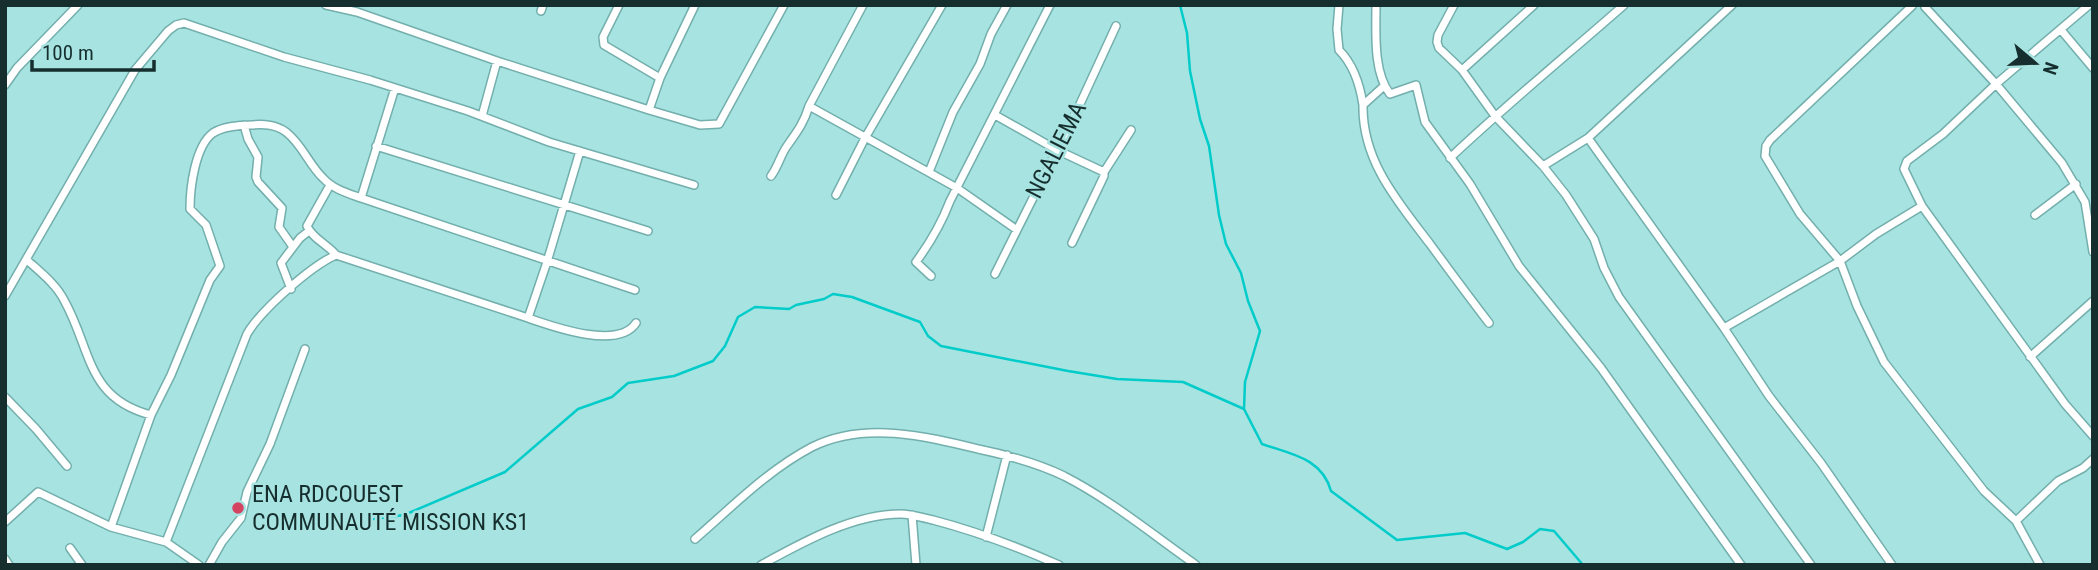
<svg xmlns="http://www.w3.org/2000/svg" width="2098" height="570" font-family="'Roboto Condensed',sans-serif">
  <rect width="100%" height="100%" fill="#a6e3e1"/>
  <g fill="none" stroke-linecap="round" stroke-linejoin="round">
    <path stroke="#02ccc9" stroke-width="2.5" d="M1180 5 1187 33 1190 71 1200 119 1209 146 1219 215 1226 244 1241 273 1248 301 1260 331 1245 382 1244 409 1262 444C1291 454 1322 458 1331 491L1397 540 1465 533 1507 549 1523 542 1540 529 1554 531 1583 565
      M374 519 404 515 505 472 578 409 612 397 628 383 674 376 713 361 725 346 738 317 755 307 789 309 796 305 824 299 833 294 852 297 920 322 928 336 941 346 1068 371 1117 379 1183 382 1244 409"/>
    <g stroke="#73afac" stroke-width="10">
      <path id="street" d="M326 5 357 12 497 61 649 110 660 78
        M619 5 603 37 604 45 660 78 695 5
        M1339 5 1337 29 1339 50C1353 64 1360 85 1363 105
        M1376 5C1376 33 1373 72 1390 94L1416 85 1425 122 1470 184 1519 266 1601 368 1741 565
        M1454 5 1438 35 1437 42 1439 48 1462 70 1495 116 1543 166 1566 195 1594 239 1604 268 1619 297 1811 565
        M1926 5 1925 7 1996 84 2062 163 2085 202 2093 252
        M2089 5 1996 84 1943 134 1907 161 1904 169 1922 206 2065 404 2093 436
        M541 11 543 5
        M2061 30 2093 68
        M1462 70 1534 5
        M5 85 17 68 78 5
        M1384 86 1363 105C1362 161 1398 202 1430 244 1449 270 1469 297 1489 323
        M395 88 361 198 635 290
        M809 106 957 188 1017 230
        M649 110 700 125 719 124 784 5
        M995 115 1057 150 1104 172V176L1072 243
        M482 116 497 61
        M244 125 248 139 258 157 256 177 258 182 282 208 279 227 293 247
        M1588 138 1724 328 1769 396 1821 463 1892 565
        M376 146 648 231
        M1450 158C1506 105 1566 56 1624 5
        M1543 166 1588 138 1732 5
        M929 172 953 112 980 64 991 34 1007 5
        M1104 172 1131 130
        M771 176C778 167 780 156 787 146 797 132 804 123 809 106L863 5
        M330 185 307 226C312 238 328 245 336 255
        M836 195 865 138 942 5
        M1922 206 1876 234 1840 261 1857 306 1884 362 1984 491 2016 521
        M2035 215 2076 184
        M27 260C40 272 56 284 64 300 92 350 86 398 151 415
        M995 274 1080 104 1116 26
        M931 276 916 262C930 243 942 222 950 201L1050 5
        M291 289 281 263 300 238 309 231
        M5 296 135 70 168 31 176 25 184 23 284 57 370 80 468 111 549 142 694 185
        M528 318C554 327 618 350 636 323
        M1724 328 1840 261 1800 214 1765 156 1766 146 1770 140 1912 6
        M2030 357 2093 301
        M5 397 36 429 67 466
        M912 515 916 565
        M5 522 38 492 111 527 166 542 199 565
        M111 527 151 415 171 375 210 280 220 266 206 225 190 209C190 188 195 146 213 133 222 127 239 125 250 125 263 124 275 124 286 132 302 144 309 165 323 178 333 189 347 193 361 198
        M986 537 1007 455
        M695 539C732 507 768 470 812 447 864 421 925 436 978 449 1007 455 1037 463 1064 476 1111 500 1153 535 1196 565
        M166 542 247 334C261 310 311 266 336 255L528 318 547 262 580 151
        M70 548 82 565
        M5 559 9 565
        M209 565 222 542 241 518 247 492 270 444 305 349
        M761 565C803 542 853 514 901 514 912 514 922 518 933 520 975 531 1018 547 1059 565
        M2040 565 2016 521 2058 481 2083 468 2093 459"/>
    </g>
    <use href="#street" stroke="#fff" stroke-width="7"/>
  </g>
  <circle fill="#d44461" stroke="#a6e3e1" stroke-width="2.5" cx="238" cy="508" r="7"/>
  <g text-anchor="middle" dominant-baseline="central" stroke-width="5" stroke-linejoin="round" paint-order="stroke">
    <g font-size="24" fill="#162f2e" stroke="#a6e3e1">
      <text transform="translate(1056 150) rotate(-63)">NGALIEMA</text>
    </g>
    <g font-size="24" fill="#162f2e" stroke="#a6e3e1" text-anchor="start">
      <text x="252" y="494">ENA RDCOUEST<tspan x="252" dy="28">COMMUNAUTÉ MISSION KS1</tspan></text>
    </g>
  </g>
  <rect width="2098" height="570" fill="none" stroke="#162f2e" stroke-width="14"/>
  <g transform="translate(2035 63) rotate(109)" stroke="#a6e3e1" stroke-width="5" paint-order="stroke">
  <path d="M0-5L12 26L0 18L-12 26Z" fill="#162f2e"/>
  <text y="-10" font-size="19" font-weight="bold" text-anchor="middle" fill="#162f2e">N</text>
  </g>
  <path d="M32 60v10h122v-10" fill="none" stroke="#162f2e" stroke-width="3.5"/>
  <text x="42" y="60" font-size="21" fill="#162f2e" stroke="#a6e3e1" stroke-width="5" paint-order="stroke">100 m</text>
</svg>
